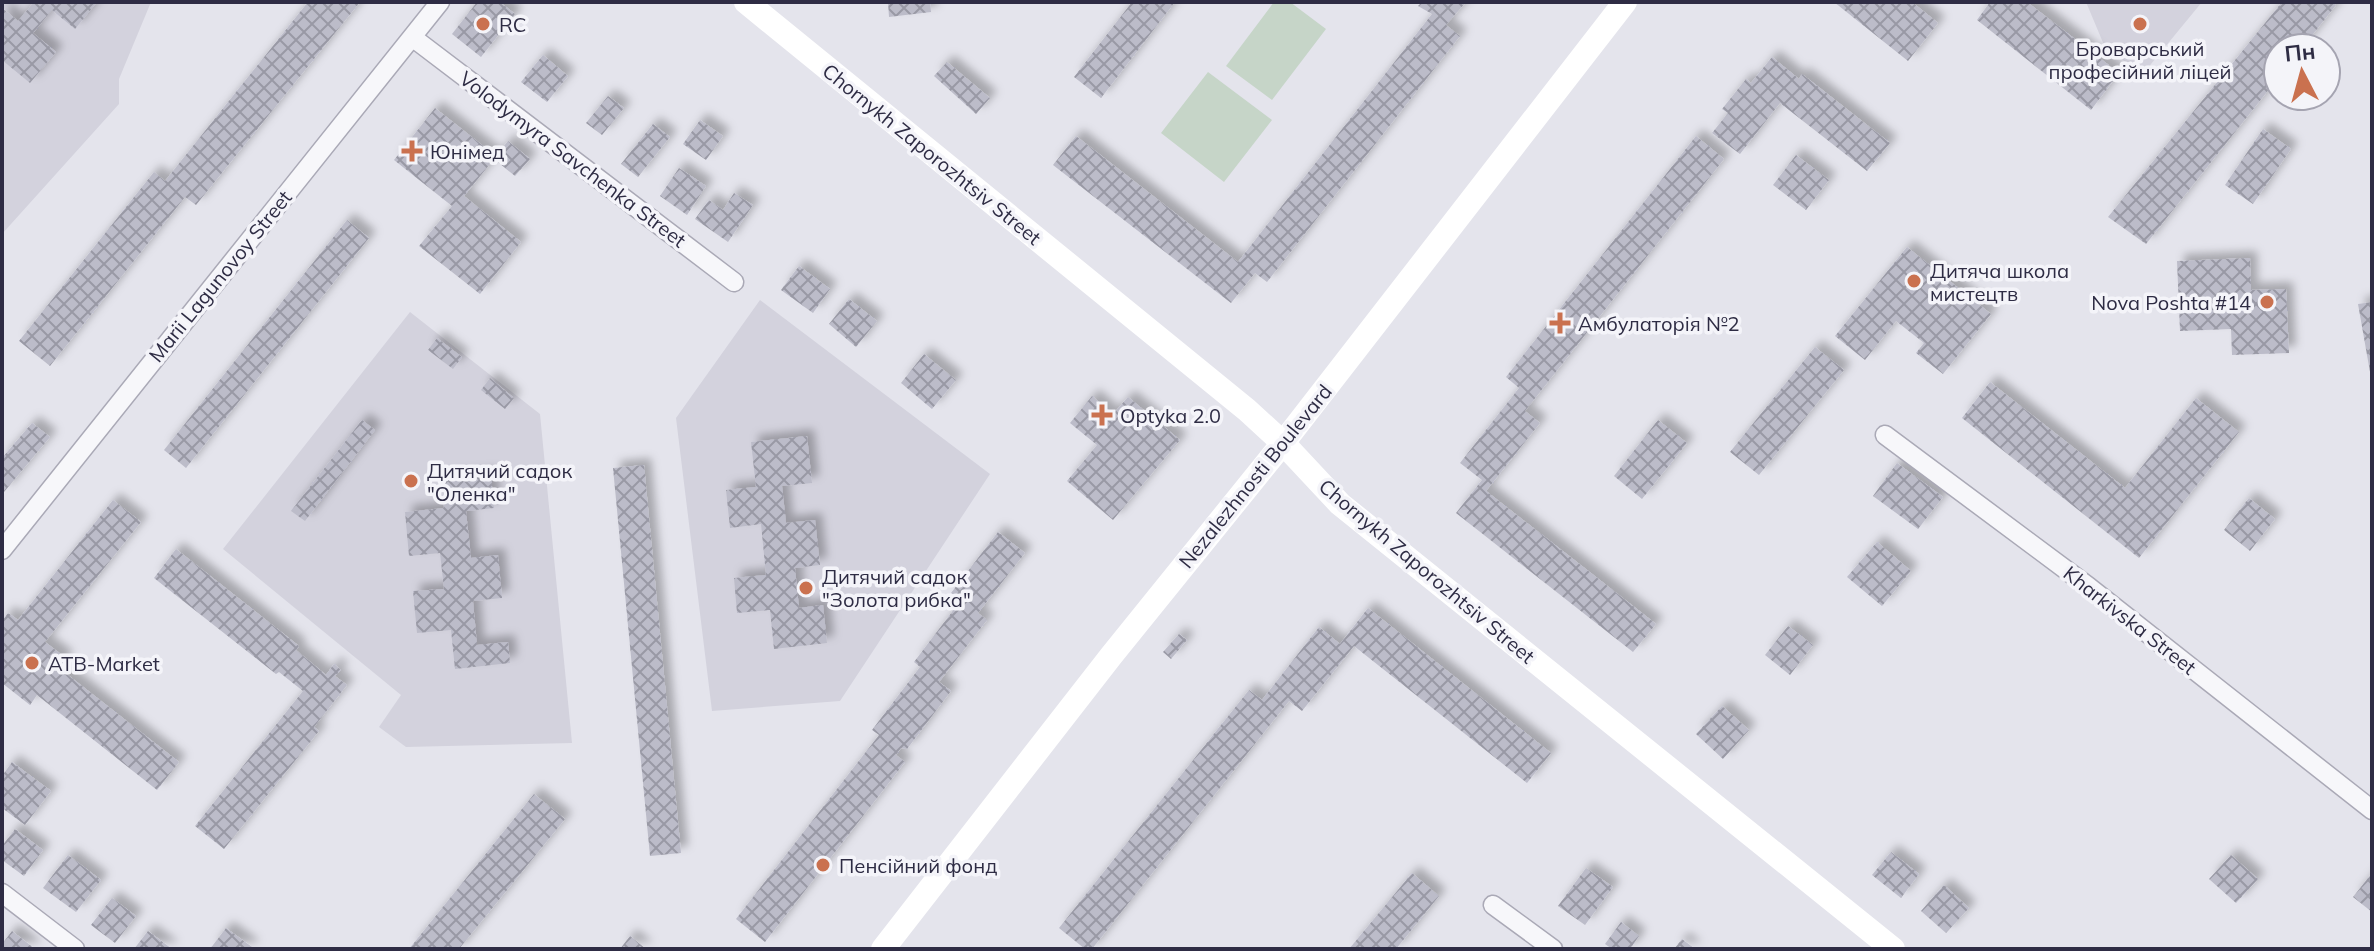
<svg xmlns="http://www.w3.org/2000/svg" width="2374" height="951" font-family="Mulish,sans-serif">
  <defs>
    <pattern id="building-cross-hatch" width="8" height="8" patternUnits="userSpaceOnUse" patternTransform="scale(2)"><rect width="8" height="8" fill="#bcbcc9"/><path d="M0 0l8 8M0 8l8-8" fill="none" stroke="#9999a5"/></pattern>
    <filter id="shadow"><feDropShadow dx="7" dy="-7" stdDeviation="4" flood-color="#0004"/></filter>
  </defs>
  <rect width="100%" height="100%" fill="#e4e4ec"/>
  <path fill="#d3d2dd" d="M2 2H151L119 79V104L2 234Z
    M2086 2H2202L2142 75 2104 45Z
    M760 300 990 474 840 701 712 711 676 418Z
    M410 312 540 414 572 743 406 747 379 727 401 695 223 549Z"/>
  <path fill="#c6d5c8" d="M1274 2H1290L1326 29 1272 100 1226 66Z
    M1208 72 1272 120 1224 182 1161 133Z"/>
  <path fill="url(#building-cross-hatch)" filter="url(#shadow)" d="M34 2H97L75 29 52 10 33 33 56 52 30 83 2 60V8L18 21Z
    M308 2H360L196 205 185 197 50 366 19 341 154 172 165 181Z
    M477 2H500L515 14 481 57 452 34Z
    M888 2H930L931 12 889 17Z
    M1132 2H1175L1101 98 1074 77Z
    M1422 2H1466L1446 25 1460 36 1267 282 1255 273 1231 303 1053 165 1076 136 1238 262 1432 14 1418 6Z
    M1834 2H1912L1938 23 1908 61Z
    M1990 2H2027L2119 73 2091 110 1977 20Z
    M2282 2H2333L2336 5 2302 48H2278V78L2146 244 2108 217Z
    M543 55 568 76 547 102 521 82Z
    M1772 57 1799 79 1802 74 1890 143 1867 171 1780 103 1740 154 1712 133 1728 113 1722 109 1746 79 1751 83Z
    M947 62 990 98 976 114 934 76Z
    M608 96 624 108 602 135 586 123Z
    M435 108 496 156 508 141 530 159 515 176 494 159 464 196 521 242 480 294 419 246 452 206 394 160Z
    M700 120 723 136 706 160 683 144Z
    M653 124 670 137 638 177 621 164Z
    M2263 129 2291 149 2253 204 2225 185Z
    M1696 136 1724 159 1525 411 1540 423 1486 491 1656 624 1633 652 1456 513 1482 480 1460 463 1519 388 1506 377Z
    M1796 155 1829 180 1806 210 1773 185Z
    M679 168 706 186 687 215 660 196Z
    M734 193 753 205 728 242 695 219 709 200 723 210Z
    M347 220 369 238 186 468 164 450Z
    M1907 247 1991 314 1943 374 1916 353 1924 343 1896 321 1865 360 1835 336Z
    M2250 258 2251 290 2286 289 2289 353 2232 355 2231 329 2180 331 2177 261Z
    M799 266 830 289 813 313 781 290Z
    M849 299 877 321 856 347 829 324Z
    M2372 302V372H2370L2358 304Z
    M437 338 462 357 453 369 428 350Z
    M1815 347 1844 370 1759 475 1730 452Z
    M924 354 956 380 932 409 901 383Z
    M490 378 514 398 505 409 481 390Z
    M1990 382 2125 488 2196 398 2239 432 2139 558 1962 418Z
    M1092 396 1113 414 1128 397 1180 440 1113 520 1067 481 1097 445 1070 423Z
    M362 420 375 430 305 521 291 511Z
    M1658 420 1687 443 1642 499 1614 476Z
    M32 423 50 437 4 492 2 491V458Z
    M807 436 812 483 782 486 786 523 815 520 820 565 795 568 799 608 823 605 827 643 774 649 770 610 737 613 734 578 766 575 761 524 730 528 726 490 756 487 751 442Z
    M1897 463 1943 497 1918 529 1873 496Z
    M644 465 681 853 650 856 613 468Z
    M491 475 494 508 466 511 471 558 498 555 502 598 473 601 477 645 508 642 510 663 455 669 451 630 417 633 413 591 444 589 440 553 409 556 405 512 444 508 442 480Z
    M2249 498 2275 519 2250 551 2224 530Z
    M113 500 141 522 45 642 66 658 59 668 179 762 157 790 37 695 30 705 2 683V621L8 613 18 620Z
    M998 532 1025 553 978 613 987 620 939 682 951 691 907 749 901 748 896 755 905 762 765 942 736 919 879 735 872 730 920 667 914 662 961 600 951 593Z
    M1877 542 1911 571 1882 606 1847 577Z
    M176 549 299 646 296 650 326 675 334 664 341 670 335 676 347 685 314 727 319 731 224 849 195 826 303 691 279 672 276 674 154 578Z
    M1368 608 1551 753 1527 783 1354 646 1302 711 1289 701 1092 949H1085L1059 928 1249 690 1262 700 1319 627 1340 644Z
    M1788 626 1813 645 1790 675 1765 655Z
    M1179 634 1187 640 1171 659 1163 652Z
    M1722 706 1749 730 1723 759 1696 734Z
    M12 762 51 791 25 825 2 808V776Z
    M534 794 565 819 459 949H409Z
    M15 829 43 850 24 876 2 860V846Z
    M1891 852 1919 874 1901 898 1872 875Z
    M68 855 101 880 76 912 43 888Z
    M2231 855 2258 879 2236 903 2209 879Z
    M1586 868 1613 887 1585 925 1558 906Z
    M1412 873 1439 896 1396 949H1349Z
    M2372 873V912L2353 897Z
    M1944 885 1969 908 1946 933 1921 911Z
    M112 898 136 916 115 943 91 925Z
    M1621 922 1639 936 1630 949H1612L1605 944Z
    M226 928 252 947 250 949H210Z
    M12 931 35 949H2V944Z
    M148 931 172 949H134Z
    M630 936 646 949H620Z
    M1682 939 1695 949H1674Z"/>
  <g fill="none" stroke-linecap="round" stroke-linejoin="round">
    <g stroke="#aaa9b6" stroke-width="21">
      <path id="street" d="M412 37 734 282
        M1885 435 2089 587 2372 810
        M2 550 440 2
        M2 893 75 949
        M1493 905 1553 949"/>
    </g>
    <use href="#street" stroke="#f7f7fa" stroke-width="18"/>
    <path stroke="#fff" stroke-width="24" d="M746 2 1247 410 1283 443 1340 504 1893 949
      M883 949 1111 656 1283 443 1625 2"/>
  </g>
  <g fill="#ca714f" stroke="#f4f4f9" stroke-width="3">
    <circle cx="483" cy="24" r="8"/>
    <circle cx="2140" cy="24" r="8"/>
    <path d="M408 139h8v8h8v8h-8v8h-8v-8h-8v-8h8z"/>
    <circle cx="1914" cy="281" r="8"/>
    <circle cx="2267" cy="302" r="8"/>
    <path d="M1556 311h8v8h8v8h-8v8h-8v-8h-8v-8h8z"/>
    <path d="M1098 403h8v8h8v8h-8v8h-8v-8h-8v-8h8z"/>
    <circle cx="411" cy="481" r="8"/>
    <circle cx="806" cy="588" r="8"/>
    <circle cx="32" cy="663" r="8"/>
    <circle cx="823" cy="865" r="8"/>
  </g>
  <g text-anchor="middle" dominant-baseline="central" stroke-width="7" stroke-linejoin="round" paint-order="stroke">
    <g font-size="20" fill="#2e2c44" stroke="#f4f4f9" text-anchor="start">
      <text x="499" y="24">RC</text>
      <text x="2140" y="48" text-anchor="middle">Броварський<tspan x="2140" dy="23">професійний ліцей</tspan></text>
      <text x="430" y="151">Юнімед</text>
      <text x="1930" y="270">Дитяча школа<tspan x="1930" dy="23">мистецтв</tspan></text>
      <text x="2251" y="302" text-anchor="end">Nova Poshta #14</text>
      <text x="1578" y="323">Амбулаторія №2</text>
      <text x="1120" y="415">Optyka 2.0</text>
      <text x="427" y="470">Дитячий садок<tspan x="427" dy="23">"Оленка"</tspan></text>
      <text x="822" y="576">Дитячий садок<tspan x="822" dy="23">"Золота рибка"</tspan></text>
      <text x="48" y="663">ATB-Market</text>
      <text x="839" y="865">Пенсійний фонд</text>
    </g>
    <g font-size="20" fill="#2e2c44" stroke="#f4f4f9">
      <text transform="translate(932 154) rotate(39)">Chornykh Zaporozhtsiv Street</text>
      <text transform="translate(573 159) rotate(37)">Volodymyra Savchenka Street</text>
      <text transform="translate(220 276) rotate(-51)">Marii Lagunovoy Street</text>
      <text transform="translate(1255 476) rotate(-51)">Nezalezhnosti Boulevard</text>
      <text transform="translate(1427 571) rotate(40)">Chornykh Zaporozhtsiv Street</text>
      <text transform="translate(2130 620) rotate(38)">Kharkivska Street</text>
    </g>
  </g>
  <rect width="2374" height="951" fill="none" stroke="#2e2c44" stroke-width="8"/>
  <g transform="translate(2302 72) rotate(354)"><circle r="38" fill="#f4f4f9" stroke="#a5a4b1" stroke-width="2"/>
  <path d="M0-6L14 30L0 20L-14 30Z" fill="#ca714f"/>
  <text y="-12" font-size="22" font-weight="bold" text-anchor="middle" fill="#2e2c44">Пн</text>
  </g>
</svg>
